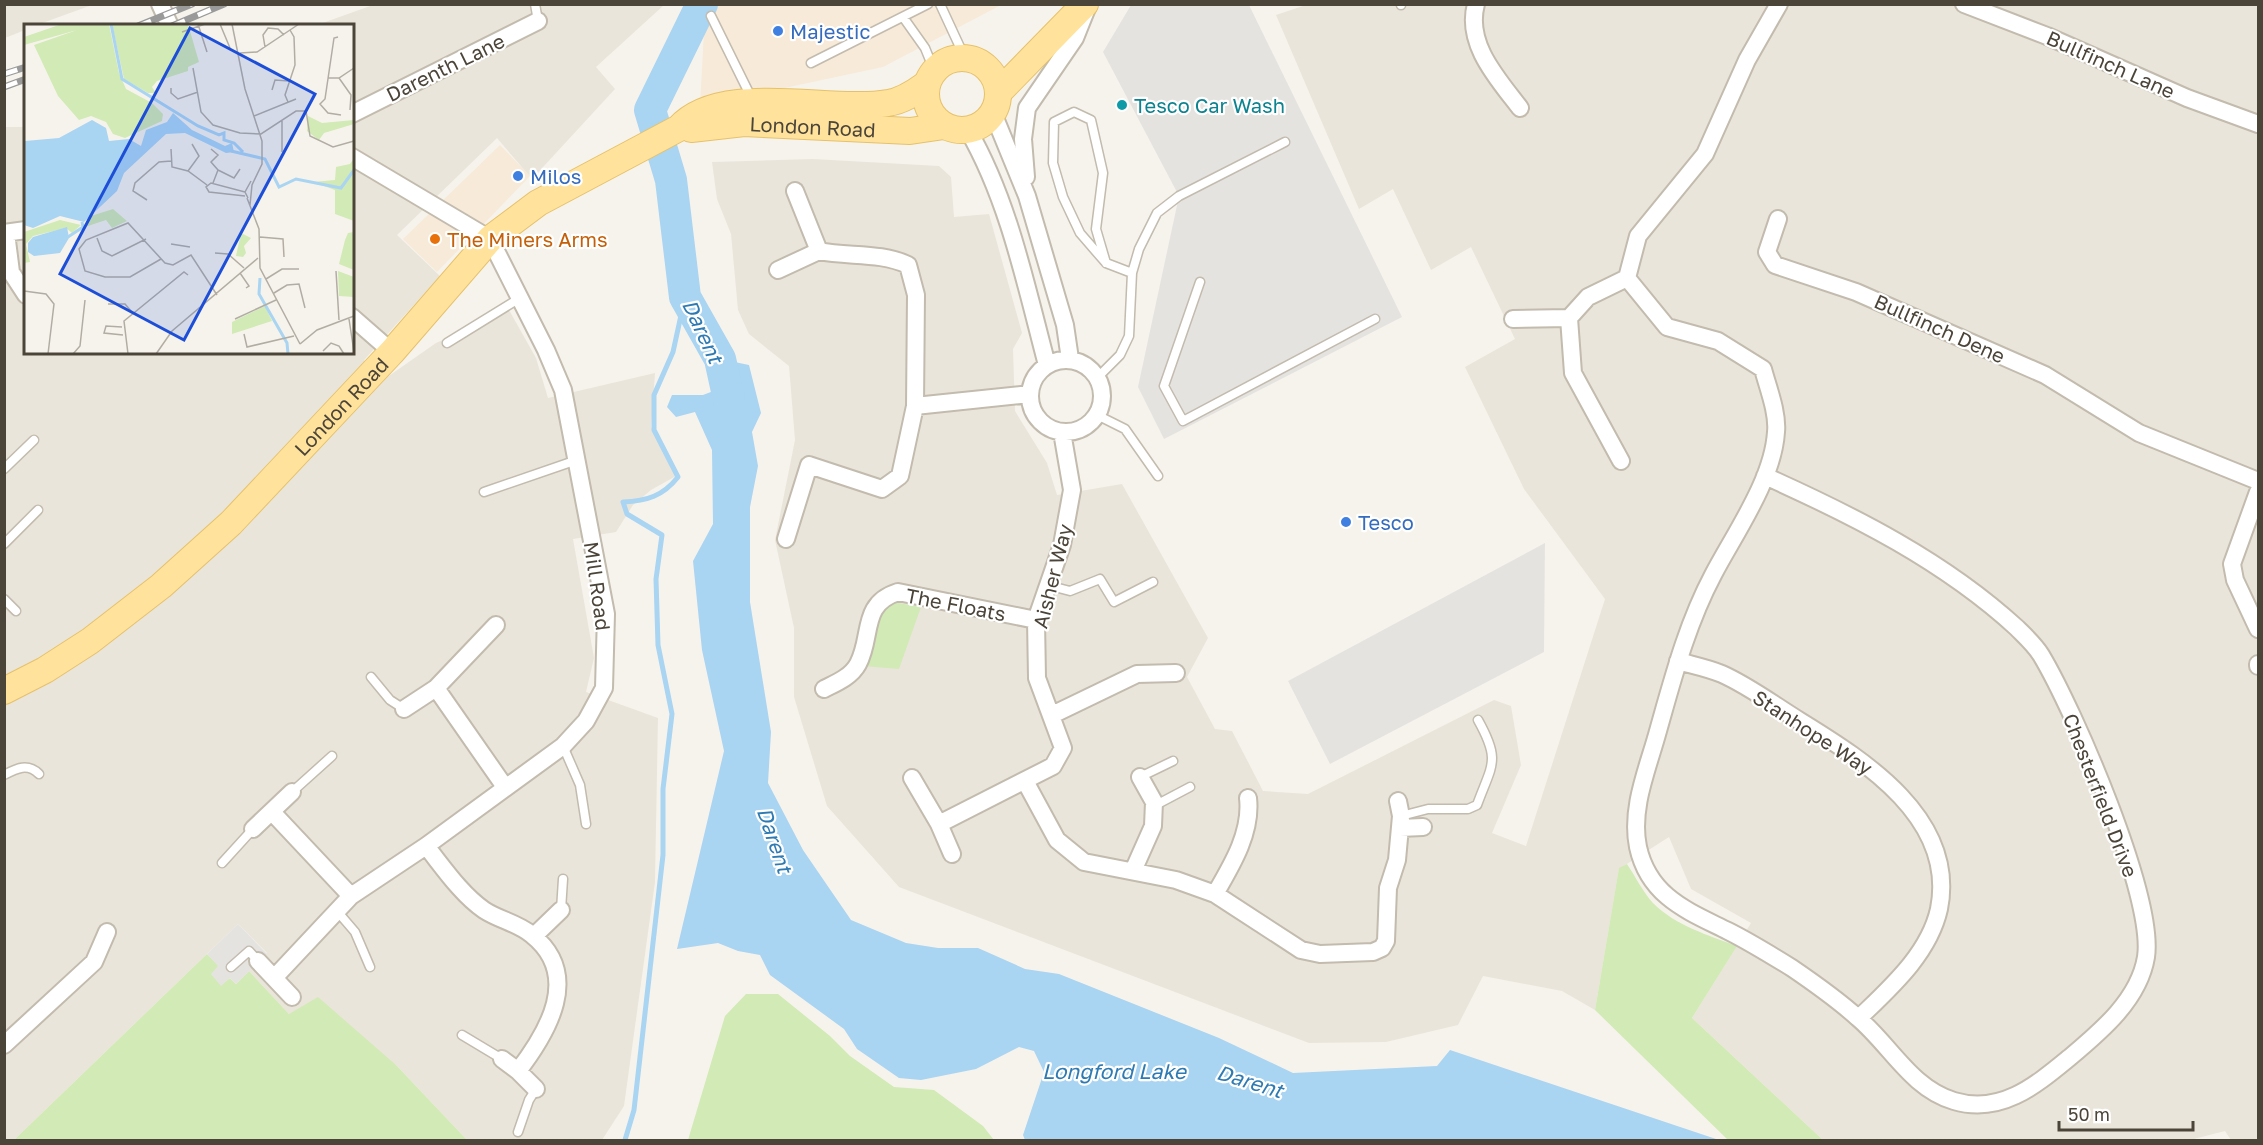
<svg xmlns="http://www.w3.org/2000/svg" width="2263" height="1145" font-family="'Golos Text',sans-serif">
  <rect width="100%" height="100%" fill="#f6f3ec"/>
  <path fill="#eae5da" d="M5 4H92V5L37 25 26 26 25 30 5 38Z
    M1309 4 2258 5V1140H2231L2225 1131 2190 1140H1823L1692 1018 1751 923 1691 889 1669 837 1619 869 1595 1010 1562 991 1483 976 1458 1025 1386 1042 1309 1043 899 887 827 806 794 697V628L775 540 795 440 789 366 749 334 738 310 731 234 717 199 712 162 813 159 939 166 951 177 954 217 989 214 1022 333 1013 349 1015 411 1047 463 1057 495 1122 484 1208 638 1187 677 1215 729 1232 731 1263 791 1308 794 1494 700 1511 706 1521 765 1492 833 1526 846 1605 599 1524 489 1465 367 1515 339 1471 247 1431 270 1393 189 1359 209 1276 15Z
    M373 5H664L596 67 615 89 532 179 497 138 397 235 440 276 364 360 383 380 436 343 509 310 536 358 548 398 655 373 651 427 676 476 651 490 633 505 616 532 573 539 594 658 586 692 658 718 655 882 624 1106 602 1140H467L396 1065 289 1014 249 971 267 953 238 924 14 1140H5V127H25L26 352H352V26L317 25Z"/>
  <path fill="#f7ead8" d="M715 5H1001L883 67 700 106 705 13Z
    M500 145 530 176 437 272 403 239Z"/>
  <path fill="#d2eab5" d="M881 600 921 607 899 669 863 666Z
    M1627 864C1635 876 1643 892 1653 903 1676 926 1708 935 1737 946L1692 1018 1823 1140H1728L1595 1010 1619 868Z
    M207 954 219 966 221 985 230 978 236 984 249 971 289 1014 318 997 396 1065 467 1140H14Z
    M746 994H778L830 1036 850 1056 894 1087 934 1090 983 1126 994 1140H688L725 1016Z"/>
  <path fill="#e5e3e0" d="M1131 5H1249L1402 317 1164 439 1138 387 1179 196 1103 52Z
    M1545 543 1544 652 1330 764 1288 681Z
    M238 924 267 954 236 984 230 978 221 986 211 974 218 966 207 954Z"/>
  <path fill="#a9d4f2" d="M720 359 749 365 761 413 752 432 758 466 750 507V602L771 732 768 783 803 850 851 920 906 943 938 948H978L1025 969 1059 974 1219 1038 1293 1073 1437 1066 1450 1050 1719 1140H1025L1023 1135 1044 1072 1034 1051 1019 1047 976 1069 921 1080 899 1078 857 1049 844 1029 770 975 760 955 738 951 718 943 677 949 724 751 702 650 693 561 713 524 712 450 695 412 676 417 667 407 672 395H703L716 390Z"/>
  <g fill="none" stroke-linecap="round" stroke-linejoin="round">
    <path stroke="#a9d4f2" stroke-width="5" d="M625 1140 634 1110 663 855V789L672 714 658 645 656 579 662 535 627 514 623 502C647 501 663 496 678 477L654 430V395L673 352 685 297"/>
    <path stroke="#a9d4f2" stroke-width="32" d="M702 4 650 110 671 180 685 297 720 359 729 400"/>
    <g stroke="#c2bbae" stroke-width="11">
      <path id="lane" d="M535 4 538 21
        M940 4 965 58
        M1401 5V4
        M711 16 752 99
        M903 17 925 48 934 70
        M811 63 928 4
        M1106 263 1096 229 1103 173 1091 120 1074 112 1054 122 1053 163 1063 197 1080 233 1106 263 1132 273
        M1200 282 1164 386 1183 421 1375 319
        M447 343 520 298
        M1098 377 1120 355 1129 336 1132 273 1139 249 1157 213 1179 196 1285 142
        M1097 415 1125 429 1158 476
        M4 469 34 440
        M484 492 577 460
        M4 544 38 510
        M1047 585 1070 591 1100 579 1114 602 1153 582
        M4 599 16 611
        M371 677 390 700 404 709
        M563 746 580 785 586 824
        M4 775C17 768 28 763 39 774
        M1140 777 1173 761
        M292 792 332 756
        M1154 806 1190 787
        M1401 816 1428 809H1468L1477 805C1492 764 1501 761 1478 720
        M222 863 253 829
        M561 910 563 879
        M337 911 355 932 370 967
        M231 967 249 951 258 961
        M462 1035 502 1059
        M518 1132 529 1100 536 1089"/>
    </g>
    <g stroke="#c2bbae" stroke-width="20">
      <path id="street" d="M160 4 170 26
        M1476 4C1465 44 1498 79 1520 108
        M1964 4 2047 36 2187 98 2258 124
        M993 113 1027 196 1065 325 1070 359
        M352 114 538 21
        M968 130C1009 201 1026 286 1047 365
        M1026 177 1023 139 1027 108 1075 38 1087 8
        M1778 219 1767 252 1775 265 1856 292 2045 375 2139 433 2258 481
        M4 233 26 230
        M6 233 11 272 26 295
        M819 251C849 257 880 252 908 265L916 295 915 406
        M778 270 819 251 795 191
        M352 317 392 352
        M1569 318 1573 373 1621 461
        M1513 319 1569 318 1588 297 1627 278
        M1030 396a36 36 0 1 1 72 0a36 36 0 1 1-72 0Z
        M1765 476C1854 516 1944 561 2017 628 2025 636 2035 645 2041 655 2074 710 2155 897 2146 957 2139 1000 2100 1032 2069 1058 2036 1085 2001 1115 1954 1101 1911 1088 1891 1046 1858 1018 1838 1000 1814 983 1792 968 1771 955 1750 942 1728 931 1688 911 1649 897 1638 847 1630 808 1648 768 1658 731 1673 678 1687 624 1713 575 1735 533 1773 480 1776 432 1778 413 1768 388 1763 369L1718 341 1667 327 1627 278 1638 236 1705 154 1747 60 1779 4
        M2258 492 2232 564 2235 580 2258 629
        M786 539 809 465 882 489 900 476 915 406 1030 394
        M1678 661C1692 665 1708 668 1722 674 1749 686 1774 705 1800 721 1865 761 1957 819 1939 909 1929 954 1890 988 1859 1018
        M2258 664V666
        M436 688 505 787
        M824 689C836 683 851 677 858 664 873 636 860 604 898 592L1036 620
        M404 709 436 688 496 625
        M1052 715 1137 674 1176 673
        M912 778 939 824 952 854
        M1025 781 1057 840 1084 862 1176 880 1215 894 1301 950 1320 954 1373 952 1382 948 1386 941 1388 888 1397 860 1401 816 1398 801
        M272 812 351 896
        M939 824 1053 766 1063 748 1037 678 1036 620 1062 545 1072 490 1062 432
        M1400 828 1423 827
        M253 829 292 792
        M426 846C443 867 461 894 484 910 499 920 518 923 532 935 582 975 548 1032 518 1071L502 1059
        M1133 871 1153 826 1154 802 1140 777
        M1215 894C1232 865 1252 832 1248 798
        M534 936 561 910
        M258 961 292 997
        M274 978 351 896 426 846 563 746 586 721 604 688 606 614 563 390 546 350 490 239 352 157
        M4 1045 94 962 107 932
        M518 1071 536 1089"/>
    </g>
    <g stroke="#e6c16a" stroke-width="28">
      <g id="primary">
        <circle cx="962" cy="94" r="36"/>
        <path d="M998 93 1085 4"/>
        <path id="s1" d="M691 129 744 123 910 131 944 126"/>
        <path id="s2" d="M4 691 45 670 90 641 161 586 231 523 392 352 490 239 538 203 679 128C721 81 831 113 888 103 902 101 914 93 925 85"/>
      </g>
    </g>
    <use href="#lane" stroke="#fff" stroke-width="8"/>
    <use href="#street" stroke="#fff" stroke-width="16"/>
    <use href="#primary" stroke="#ffe39c" stroke-width="26"/>
    <g stroke="#9a9a9a" stroke-width="7">
      <path id="rail" d="M138 26 192 4
        M172 26 224 4
        M4 74 26 67
        M4 87 26 79"/>
    </g>
    <use href="#rail" stroke="#fff" stroke-width="4.5" stroke-dasharray="14" stroke-linecap="butt"/>
  </g>
  <g fill="#3f7fe0" stroke="#fff" stroke-width="2">
    <circle cx="778" cy="31" r="6"/>
    <circle cx="518" cy="176" r="6"/>
    <circle cx="1346" cy="522" r="6"/>
  </g>
  <circle fill="#0f9aa8" stroke="#fff" stroke-width="2" cx="1122" cy="105" r="6"/>
  <circle fill="#e8710a" stroke="#fff" stroke-width="2" cx="435" cy="239" r="6"/>
  <g text-anchor="middle" dominant-baseline="central" stroke-width="4.5" stroke-linejoin="round" paint-order="stroke">
    <g font-size="20" fill="#366cbe" stroke="#fff" text-anchor="start">
      <text x="790" y="31">Majestic</text>
      <text x="530" y="176">Milos</text>
      <text x="1358" y="522">Tesco</text>
    </g>
    <g font-size="20" fill="#4b4439" stroke="#fff">
      <text transform="translate(2111 64) rotate(24)">Bullfinch Lane</text>
      <text transform="translate(445 67) rotate(-26)">Darenth Lane</text>
      <text stroke="none"><textPath href="#s1" startOffset="122">London Road</textPath></text>
      <text transform="translate(1940 328) rotate(24)">Bullfinch Dene</text>
      <text stroke="none"><textPath href="#s2" startOffset="444">London Road</textPath></text>
      <text transform="translate(1052 576) rotate(-76)">Aisher Way</text>
      <text transform="translate(598 586) rotate(82)">Mill Road</text>
      <text transform="translate(956 604) rotate(11)">The Floats</text>
      <text transform="translate(1813 732) rotate(33)">Stanhope Way</text>
      <text transform="translate(2101 795) rotate(69)">Chesterfield Drive</text>
    </g>
    <g font-size="20" fill="#0d838f" stroke="#fff" text-anchor="start">
      <text x="1134" y="105">Tesco Car Wash</text>
    </g>
    <g font-size="20" fill="#c56008" stroke="#fff" text-anchor="start">
      <text x="447" y="239">The Miners Arms</text>
    </g>
    <g font-size="21" font-style="italic" fill="#2e7ab2" stroke="#fff">
      <text transform="translate(703 331) rotate(65)">Darent</text>
      <text transform="translate(775 840) rotate(71)">Darent</text>
      <text x="1114" y="1071">Longford Lake</text>
      <text transform="translate(1250 1081) rotate(17)">Darent</text>
    </g>
  </g>
  <g transform="translate(24 24)">
    <rect width="330" height="330" fill="#f6f3ec"/>
    <path d="M38 0H85L95 49 102 65 128 79 139 90 138 97 101 114 89 110 82 98 67 92 55 96 34 72 10 21 53 6 0 21V13ZM88 0H164L175 38 164 43V47L133 57 128 63 132 69H124L100 55ZM284 92 298 99 330 96V100L300 109 295 116 283 107ZM330 134V197L311 190V166L289 158 311 156 312 143 326 140ZM89 185 103 197 88 204 82 196 61 203 67 192ZM36 196 57 201 48 209 42 204 9 212 2 220 6 238 0 239V208ZM330 208V246L315 240 321 216 324 209ZM217 209 227 214 220 222 222 229 219 233 212 232ZM314 247 330 253V273L315 272ZM241 282 248 297 208 310V298Z" fill="#d2eab5"/>
    <path d="M149 89 168 106 201 122 208 119 210 128 202 129 161 109 142 110 100 149 93 167 60 198 36 192 9 204 0 201 1 117 35 114 68 96 82 104 85 117 105 115 117 122 122 106 143 98ZM43 203 45 214 36 229 10 232 4 228V219L9 213Z" fill="#a9d4f2"/>
    <path fill="none" stroke="#a9d4f2" stroke-width="3" d="M87 0 98 55 174 102 195 111 200 109V116L210 119 219 128M207 127 241 135 255 163 272 155 317 164 330 146M44 213 59 203 58 198M236 254 235 270 263 319 264 330"/>
    <path fill="none" stroke="#b2ada4" stroke-width="1.5" d="M174 0 183 28M196 0 206 24M208 0 221 65 238 117V140L228 161 226 181M158 8 181 0M314 13 310 14 301 75 296 80 304 89 317 91M241 23 239 11 244 4 254 5 260 11M216 29 233 28 275 0M169 44 177 88 189 101 216 109 237 110 272 87H282L286 112 309 123 330 117M304 54H315L330 44M315 54 327 71 326 86M147 64V69L154 75 174 68M248 66 251 56 265 57M264 78 261 71 271 41 270 13 266 6M230 92 272 75M147 125 148 143 164 147 183 161M187 125 194 131 187 138 194 146 189 159M258 128V97M194 146 210 154 216 145M164 147 175 132 168 120M221 168 187 159 182 163 185 168 221 172M223 174 235 205 236 244 276 320M224 174 221 168 227 157M123 176 109 167 111 159 135 138 147 137M236 213 259 215 260 233M73 214 78 227 88 232 122 215M147 220 166 223M191 229 204 230 220 244M137 235 106 253H81L61 247 55 225 62 216 104 199 141 239 149 241 167 231 193 271M312 247 315 296M216 249 225 262 222 264M242 255 258 245H275M0 267 22 270 30 280 24 330M250 269 263 261 275 260 281 284M90 280H84H101L108 288M211 295 252 276M325 295 330 328M98 303 82 302 80 309 99 311M220 310 223 323 270 312M276 320 293 306 330 292M299 327 307 319 315 322 320 330M49 330 56 322 61 276M104 330 100 297 160 248 164 251M132 330 148 307 234 234"/>
    <path fill="#1d4ed8" fill-opacity="0.15" stroke="#1d4ed8" stroke-width="3" d="M166 4 291 70 160 316 36 250Z"/>
    <rect width="330" height="330" fill="none" stroke="#4b4439" stroke-width="3"/>
  </g>
  <rect width="2263" height="1145" fill="none" stroke="#4b4439" stroke-width="12"/>
  <path d="M2059 1121v9h134v-9" fill="none" stroke="#4b4439" stroke-width="3"/>
  <text x="2068" y="1121" font-size="18" fill="#4b4439" stroke="#ffffff" stroke-width="4.5" paint-order="stroke">50 m</text>
</svg>
